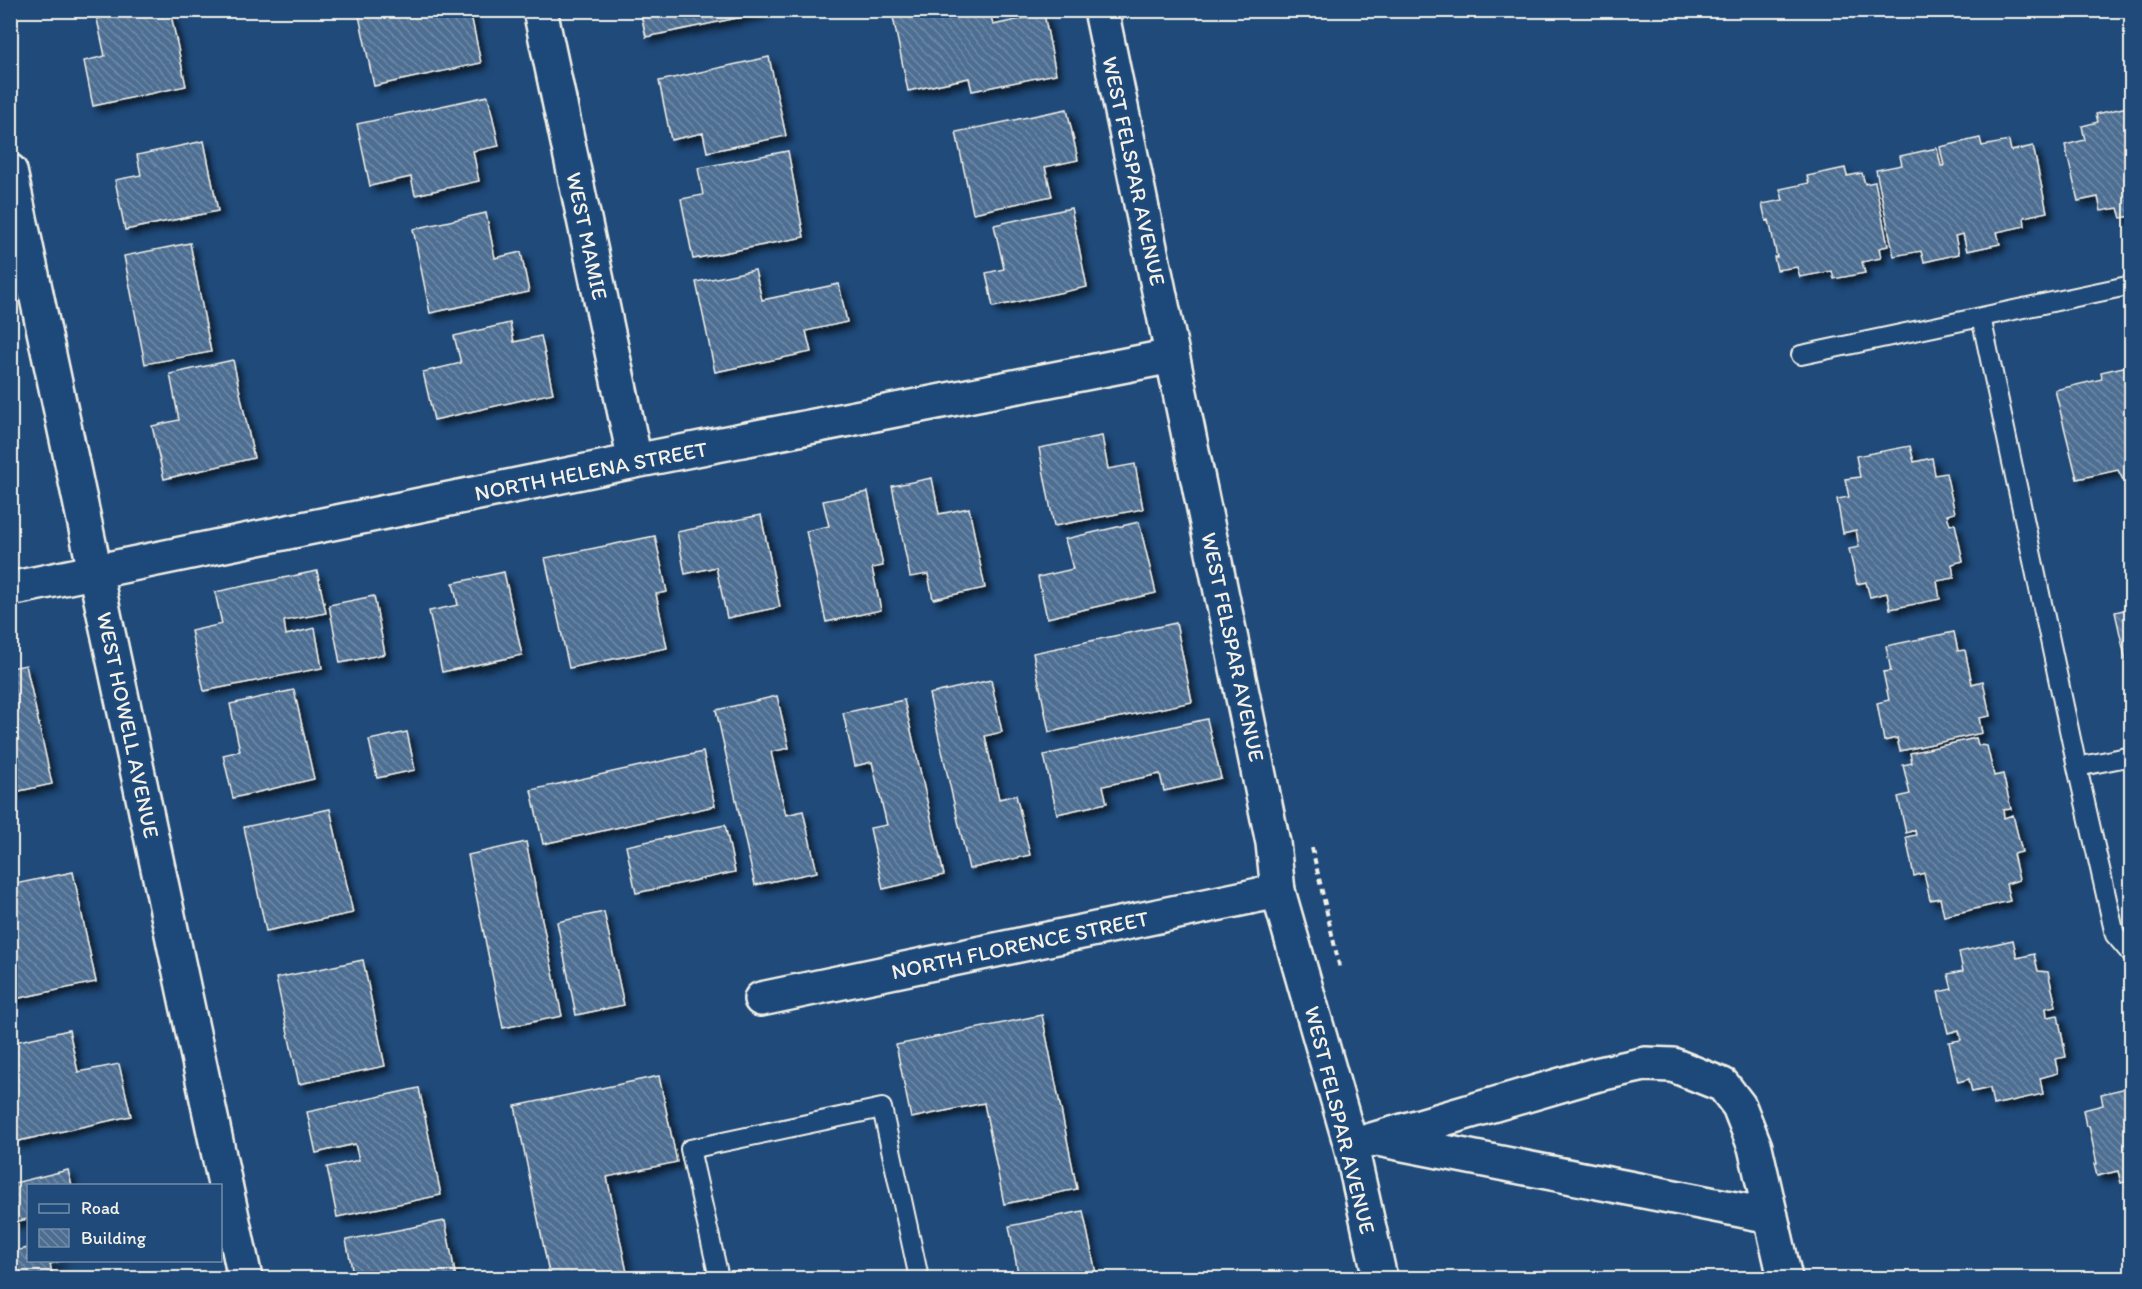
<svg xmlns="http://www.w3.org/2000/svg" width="2142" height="1289" font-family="Itim,sans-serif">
  <defs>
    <pattern id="building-back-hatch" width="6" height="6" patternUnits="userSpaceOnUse" patternTransform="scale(1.5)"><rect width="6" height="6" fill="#4d6e92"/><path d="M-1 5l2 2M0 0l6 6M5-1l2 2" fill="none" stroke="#708aa6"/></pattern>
    <filter id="shadow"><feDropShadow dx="5.5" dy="5.5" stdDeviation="3" flood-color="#0009"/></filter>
  </defs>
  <rect width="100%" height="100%" fill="#1f4a7a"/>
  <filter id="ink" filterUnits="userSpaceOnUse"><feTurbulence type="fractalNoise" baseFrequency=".0167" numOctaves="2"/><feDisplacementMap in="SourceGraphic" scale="12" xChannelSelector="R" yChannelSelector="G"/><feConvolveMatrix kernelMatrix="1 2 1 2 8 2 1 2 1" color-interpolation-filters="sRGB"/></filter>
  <g filter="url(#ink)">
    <path fill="url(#building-back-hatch)" stroke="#f4f1e8" stroke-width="1.5" filter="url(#shadow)" d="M95 10H170L186 86 93 106 84 61 105 56Z
      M470 10 481 63 374 86 358 11Z
      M640 10H760L761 13 646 37Z
      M924 10H990L993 25 1044 14 1056 74 972 91 969 78 908 91 893 17Z
      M769 57 786 136 707 152 703 133 671 140 659 81Z
      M488 96 499 146 473 151 479 181 415 195 411 177 370 186 357 124Z
      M2132 106V216L2121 218 2118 208 2101 211 2098 197 2078 201 2065 145 2085 140 2082 126 2098 122 2096 114Z
      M1067 109 1078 160 1045 167 1052 196 973 213 956 132Z
      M1980 138 1982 146 2009 141 2011 151 2033 146 2047 212 2024 217 2025 226 1997 232 2000 244 1967 251 1963 234 1955 236 1959 254 1924 262 1921 251 1894 256 1876 170 1902 165 1900 156 1937 148 1941 166H1944L1940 147Z
      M204 141 218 211 125 230 115 180 141 175 137 155Z
      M788 151 804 237 693 259 681 199 703 195 698 168Z
      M1845 168 1847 176 1862 173 1865 184 1875 182 1888 246 1879 248 1881 258 1862 262 1865 273 1834 279 1832 271 1800 277 1797 267 1777 270 1774 257H1777L1769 220 1766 221 1762 204 1783 200 1780 189 1809 183 1807 176Z
      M1071 208 1087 287 993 307 986 273 1004 269 994 225Z
      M486 213 495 258 521 252 529 292 430 313 413 229Z
      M190 243 211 352 145 364 124 256Z
      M755 270 762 300 839 284 847 322 806 331 811 352 715 372 696 282Z
      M510 323 514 342 541 336 553 393 434 420 423 372 461 363 454 336Z
      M233 360 254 458 164 479 152 426 179 420 170 374Z
      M2132 365V478L2123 480 2118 470 2077 479 2055 390 2102 379 2101 372Z
      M1102 436 1108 469 1135 464 1143 509 1054 526 1039 448Z
      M1910 446 1914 462 1932 458 1935 475 1946 473 1955 513 1947 515 1950 525 1955 524 1963 561 1952 564 1954 578 1937 581 1940 599 1890 609 1887 593 1870 597 1866 582 1857 584 1849 549 1859 547 1856 530 1843 533 1837 499 1849 497 1845 479 1860 477 1856 456Z
      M932 478 939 514 969 508 985 588 933 599 928 574 910 577 892 486Z
      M868 492 883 566 872 568 881 610 826 622 806 531 829 526 823 501Z
      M761 515 780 607 727 618 716 567 685 574 677 532Z
      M1139 522 1156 593 1047 618 1038 577 1073 569 1065 539Z
      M655 536 667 592 656 594 667 648 569 668 545 558Z
      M317 571 326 613 284 621 286 635 315 628 322 668 204 691 191 631 222 624 215 592Z
      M504 572 522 655 442 672 429 611 458 605 453 583Z
      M374 596 385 654 340 663 329 605Z
      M2132 608V660L2126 661 2115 612Z
      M1176 623 1192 702 1049 732 1033 653Z
      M1954 632 1958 651 1965 650 1972 684 1983 681 1990 716 1979 718 1982 733 1900 751 1897 738 1884 741 1877 703 1889 700 1883 672 1891 671 1886 646Z
      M26 665 52 784 10 793V668Z
      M2132 666V695L2126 667Z
      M991 680 1002 732 985 736 999 799 1016 795 1030 855 969 869 929 694Z
      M294 690 314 779 233 798 223 755 240 751 230 704Z
      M777 696 789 748 771 752 786 815 803 811 817 872 755 885 716 710Z
      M904 700 944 875 883 889 870 828 887 825 872 762 855 766 843 713Z
      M1207 719 1221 778 1164 791 1160 774 1103 786 1107 803 1057 814 1044 755Z
      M407 732 415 770 377 778 369 740Z
      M1976 738 1978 745 1987 746 1994 776 2003 774 2011 809 2003 810 2004 818 2013 815 2022 852 2013 854 2019 880 2006 884 2010 901 1944 916 1940 898 1930 900 1924 873 1914 876 1906 837 1916 835 1915 830 1906 833 1898 797 1910 794 1903 765 1912 763 1910 753Z
      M703 752 715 806 543 844 531 790Z
      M330 809 353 913 266 931 244 827Z
      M725 825 735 872 636 893 626 846Z
      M526 842 562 1016 503 1028 468 855Z
      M73 872 96 982 10 1000V885Z
      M604 912 624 1005 576 1015 557 922Z
      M2013 940 2017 958 2034 954 2038 971 2048 972 2056 1006 2046 1008 2047 1017 2058 1015 2066 1057 2055 1059 2058 1073 2040 1078 2043 1094 1993 1105 1990 1088 1972 1092 1969 1079 1958 1082 1949 1042 1961 1040 1959 1030 1948 1033 1938 992 1952 989 1948 974 1963 971 1959 952Z
      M363 960 385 1066 299 1084 276 978Z
      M1042 1015 1077 1189 1004 1204 984 1103 911 1118 896 1045Z
      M69 1030 78 1072 119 1064 131 1116 14 1142 10 1125V1043Z
      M659 1076 677 1162 607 1177 628 1277 550 1278 515 1106Z
      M2132 1080V1180L2121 1183 2118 1171 2097 1176 2094 1164H2097L2089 1126H2086L2083 1110 2103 1105 2101 1094 2131 1087 2130 1081Z
      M419 1088 441 1195 337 1217 327 1167 359 1160 355 1144 316 1153 307 1112Z
      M68 1170 72 1186H28V1219L10 1223V1184Z
      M1083 1211 1097 1278H1019L1009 1226Z
      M445 1221 456 1278H354L346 1240Z
      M28 1248V1260H64L50 1264 53 1278H10V1252Z"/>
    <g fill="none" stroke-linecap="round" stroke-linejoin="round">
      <g stroke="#f4f1e8" stroke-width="22">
        <path id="service" d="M2132 285 1981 317 2077 767 2132 756
          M1801 355 1981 317
          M2077 767 2115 935 2132 955
          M719 1278 690 1149 882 1108 919 1278"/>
      </g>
      <g stroke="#f4f1e8" stroke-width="38">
        <path id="minor" d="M540 10 635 461
          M10 171 245 1278
          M10 589 635 461 1172 356
          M761 999 1278 891 1273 843 1101 10"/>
      </g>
      <g stroke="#f4f1e8" stroke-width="38">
        <path id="tertiary" d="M1278 891 1351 1146 1380 1278
          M1378 1139 1771 1216
          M1351 1146 1595 1075 1645 1064 1673 1065 1723 1085 1739 1106 1755 1147 1785 1278"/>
      </g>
      <path stroke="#f4f1e8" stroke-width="4" stroke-dasharray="6 4.5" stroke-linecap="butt" d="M1312 848 1340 969"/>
      <use href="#service" stroke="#1f4a7a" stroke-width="18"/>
      <use href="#minor" stroke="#1f4a7a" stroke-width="33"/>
      <use href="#tertiary" stroke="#1f4a7a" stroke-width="33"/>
    </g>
  </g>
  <g text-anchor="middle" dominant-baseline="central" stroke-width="6" stroke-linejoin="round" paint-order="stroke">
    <g font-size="22" fill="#f4f1e8" stroke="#1f4a7a">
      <text transform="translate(1134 171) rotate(78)">WEST FELSPAR AVENUE</text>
      <text transform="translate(587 236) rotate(78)">WEST MAMIE</text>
      <text transform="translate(591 471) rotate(-11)">NORTH HELENA STREET</text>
      <text transform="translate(1233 647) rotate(78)">WEST FELSPAR AVENUE</text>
      <text transform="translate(128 725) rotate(78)">WEST HOWELL AVENUE</text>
      <text transform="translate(1020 945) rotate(-12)">NORTH FLORENCE STREET</text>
      <text transform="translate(1340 1120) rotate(76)">WEST FELSPAR AVENUE</text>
    </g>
  </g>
  <rect width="2142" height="1289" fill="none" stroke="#1f4a7a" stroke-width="36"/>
  <rect x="18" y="18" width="2106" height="1253" fill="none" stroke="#f4f1e8" stroke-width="2" filter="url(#ink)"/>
  <rect x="27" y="1184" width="195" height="78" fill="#1f4a7a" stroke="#748da6" stroke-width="1.5"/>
  <rect x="39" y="1204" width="30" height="9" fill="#1f4a7a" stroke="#748da6" stroke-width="1.5"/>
  <text x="81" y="1214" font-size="18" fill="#f4f1e8">Road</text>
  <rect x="39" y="1229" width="30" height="18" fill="url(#building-back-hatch)" stroke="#748da6" stroke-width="1.5"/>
  <text x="81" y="1244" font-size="18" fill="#f4f1e8">Building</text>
</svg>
